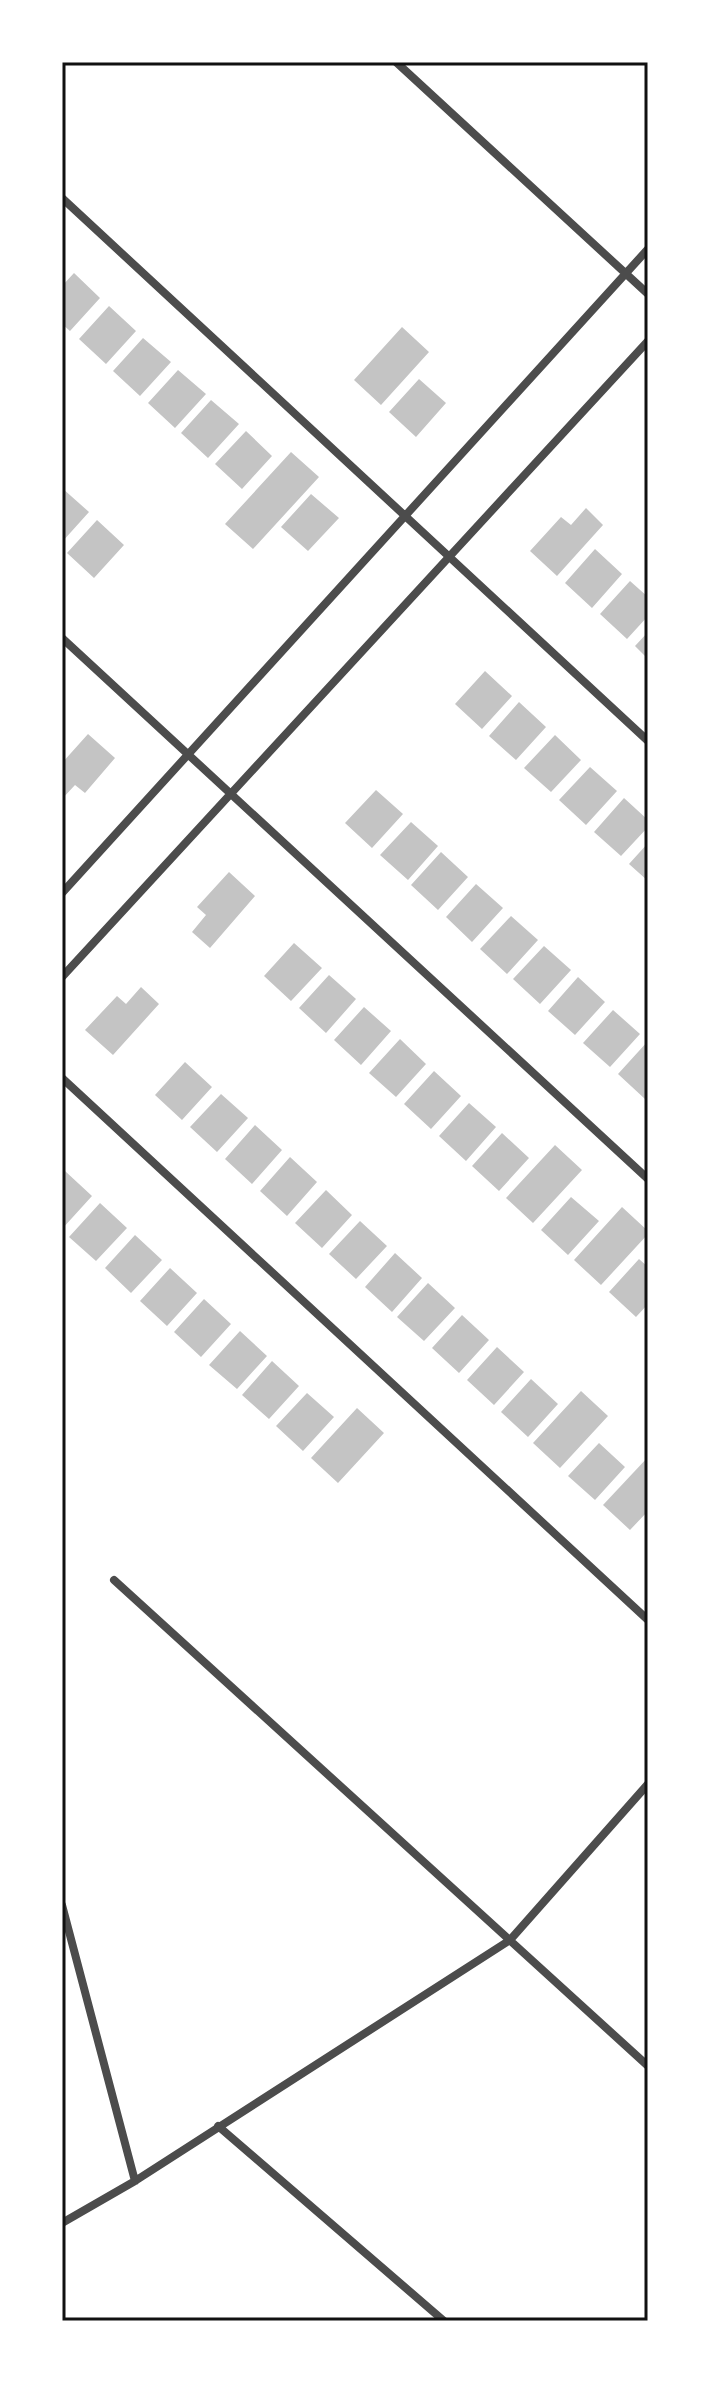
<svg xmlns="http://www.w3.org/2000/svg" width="710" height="2383" font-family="'Source Sans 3',sans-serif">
  <rect width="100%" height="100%" fill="#fff"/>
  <path fill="#c4c4c4" d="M74 273 100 298 70 331 62 324V286Z
    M109 306 136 331 106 364 79 339Z
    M402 327 429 352 381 405 354 380Z
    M143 338 171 362 140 396 113 371Z
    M178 370 206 394 175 428 148 403Z
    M419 379 446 403 416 437 389 412Z
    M211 400 239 424 208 458 181 433Z
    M246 431 272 456 242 489 215 464Z
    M291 452 319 477 253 549 225 524Z
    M62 488 89 512 62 542Z
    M311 494 339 518 308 551 281 527Z
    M586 508 603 525 557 576 530 551 561 517 571 525Z
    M97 520 124 545 94 578 67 553Z
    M595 549 622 574 592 608 565 583Z
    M630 581 648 597V616L627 639 600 614Z
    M648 632V659L635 646Z
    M485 671 512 696 482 729 455 704Z
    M519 702 546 727 516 760 489 736Z
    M88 734 115 758 85 793 75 785 62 799V763Z
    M555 735 581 760 551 792 524 768Z
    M590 767 617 791 586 825 559 800Z
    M376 790 403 814 372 848 345 823Z
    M624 798 648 820V827L621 856 594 832Z
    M411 822 438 846 408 880 380 855Z
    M648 843V881L629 864Z
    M441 852 468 877 438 910 411 885Z
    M229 872 255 896 210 948 192 932 206 915 197 907Z
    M476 884 503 908 472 942 446 917Z
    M511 916 538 940 507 974 480 949Z
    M294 943 322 968 291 1001 264 976Z
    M544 946 571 970 540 1004 513 979Z
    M329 975 356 999 326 1033 299 1008Z
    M578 977 605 1002 575 1035 548 1011Z
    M141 987 159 1004 113 1055 85 1030 117 996 126 1004Z
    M364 1007 391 1031 361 1065 334 1040Z
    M613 1010 640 1034 610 1067 583 1043Z
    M400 1039 426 1064 396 1097 369 1073Z
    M648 1041V1095L645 1099 618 1074Z
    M185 1062 212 1087 182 1120 155 1095Z
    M434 1071 461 1096 431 1129 404 1104Z
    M221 1094 248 1118 217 1152 190 1127Z
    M469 1103 496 1127 466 1161 439 1136Z
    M255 1125 282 1150 252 1184 225 1159Z
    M502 1133 529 1158 499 1191 472 1166Z
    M555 1145 582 1170 533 1223 506 1198Z
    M290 1157 317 1182 287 1216 260 1191Z
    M65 1171 92 1196 62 1229V1175Z
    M326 1190 352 1215 322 1248 295 1223Z
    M571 1197 599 1221 568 1255 541 1230Z
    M100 1203 127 1228 96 1261 69 1237Z
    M622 1207 648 1231V1234L601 1285 574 1260Z
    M360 1221 387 1246 356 1279 329 1254Z
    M135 1235 162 1260 131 1293 105 1268Z
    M395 1253 422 1278 392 1312 365 1287Z
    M639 1259 648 1267V1304L636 1317 609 1292Z
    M170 1268 197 1293 167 1326 140 1301Z
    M428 1283 455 1308 424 1341 397 1317Z
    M204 1299 231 1324 201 1357 174 1332Z
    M462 1315 489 1340 459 1373 432 1348Z
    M240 1331 267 1356 237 1389 209 1365Z
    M497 1347 524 1372 494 1405 467 1380Z
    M272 1361 299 1386 269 1419 242 1395Z
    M531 1379 558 1404 528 1437 501 1412Z
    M581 1391 608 1416 560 1468 533 1443Z
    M307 1393 334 1417 303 1451 276 1426Z
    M357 1408 384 1433 338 1483 311 1458Z
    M599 1443 625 1467 595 1500 568 1476Z
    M648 1457V1511L630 1530 603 1505Z"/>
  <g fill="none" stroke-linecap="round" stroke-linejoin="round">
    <path stroke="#4c4c4c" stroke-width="8" d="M396 62 648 294
      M62 198 648 741
      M62 638 648 1179
      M62 893 648 249
      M62 977 648 341
      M62 1078 648 1620
      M114 1580 648 2066
      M62 1905 135 2181
      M218 2126 444 2321
      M62 2223 135 2181 510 1940 648 1784"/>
  </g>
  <rect width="710" height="2383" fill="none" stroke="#ffffff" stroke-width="128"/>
  <rect x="64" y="64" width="582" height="2255" fill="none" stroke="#111" stroke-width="3"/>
</svg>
